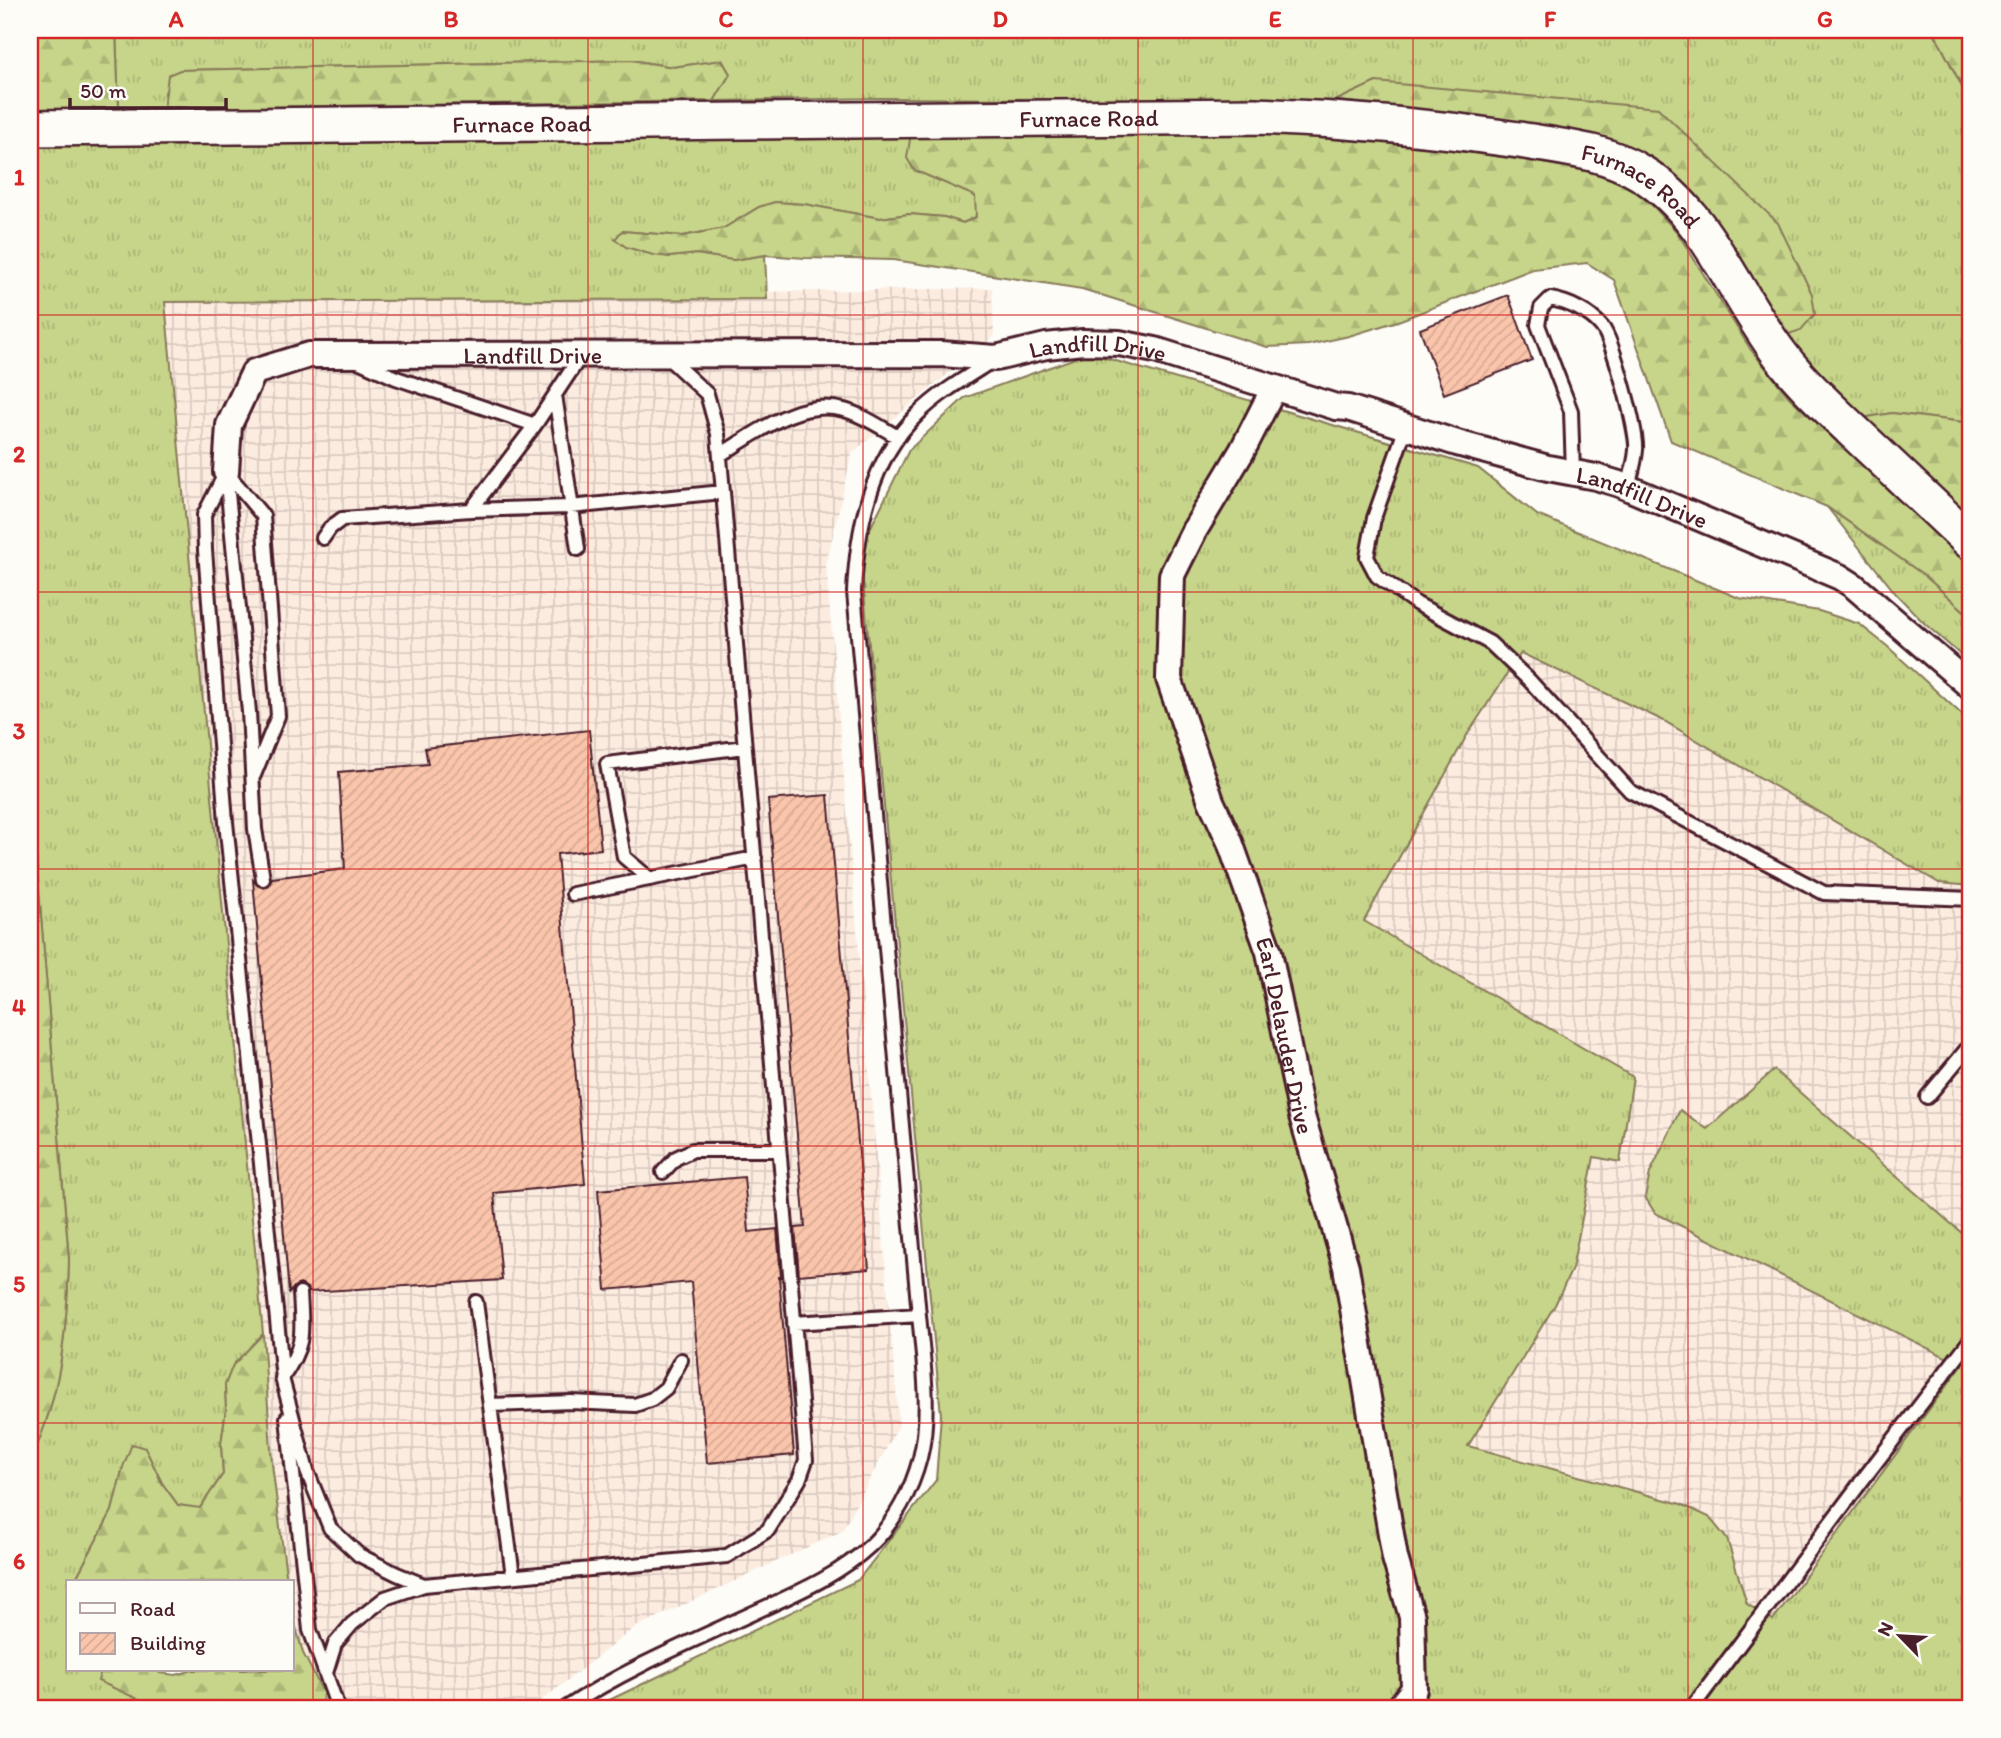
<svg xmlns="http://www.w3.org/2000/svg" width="2001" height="1738" font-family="Itim,sans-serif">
  <defs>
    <pattern id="industrial-grid" width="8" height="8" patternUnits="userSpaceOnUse" patternTransform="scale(1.75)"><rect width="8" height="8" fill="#fcece0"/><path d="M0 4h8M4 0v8" fill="none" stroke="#dacac0"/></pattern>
    <pattern id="grass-tufts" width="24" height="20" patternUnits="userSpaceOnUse" patternTransform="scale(1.75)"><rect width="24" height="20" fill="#c6d589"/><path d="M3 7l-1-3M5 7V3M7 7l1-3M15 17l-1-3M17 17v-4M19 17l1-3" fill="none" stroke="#acb676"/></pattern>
    <pattern id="forest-firs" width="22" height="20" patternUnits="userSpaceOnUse" patternTransform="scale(1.75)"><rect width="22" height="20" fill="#c6d589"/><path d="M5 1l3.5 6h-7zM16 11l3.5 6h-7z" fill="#acb676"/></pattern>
    <pattern id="building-hatch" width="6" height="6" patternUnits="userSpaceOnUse" patternTransform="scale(1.75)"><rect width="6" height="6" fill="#fac5ab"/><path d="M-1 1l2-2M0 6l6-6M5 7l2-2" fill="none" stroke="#d8a993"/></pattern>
  </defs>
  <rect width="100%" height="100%" fill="#fdfcf7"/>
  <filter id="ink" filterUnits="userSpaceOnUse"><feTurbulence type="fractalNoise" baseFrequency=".0143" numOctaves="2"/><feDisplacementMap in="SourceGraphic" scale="14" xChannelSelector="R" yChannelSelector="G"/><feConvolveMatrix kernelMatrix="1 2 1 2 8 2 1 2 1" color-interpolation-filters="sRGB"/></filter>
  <g filter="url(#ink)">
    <path fill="url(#industrial-grid)" d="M992 288 994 336 852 453 826 565 899 1425 842 1531 634 1628 532 1708H288L292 1670V1582H280L263 1334 165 302Z
      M1521 653 1664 721 1939 883 1971 886V1241L1774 1071 1706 1129 1680 1110 1650 1173 1645 1197 1655 1213 1962 1365 1773 1621 1747 1604 1727 1539 1681 1504 1467 1446 1555 1305 1572 1269 1594 1157 1619 1162 1364 922 1467 735Z"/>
    <path fill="url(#grass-tufts)" stroke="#887a5a" stroke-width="2" d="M116 30H592V34L666 30H1933L1971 104V423L1892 413 1862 418 1783 336 1778 223 1376 82 1335 101 882 98 714 101 730 74 722 60 673 67 631 60 180 70 165 92 164 108 119 110Z
      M911 133 914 170 976 196V217L963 223 944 217 909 214 880 218 804 204 775 202 759 207 724 228 683 236 622 231 669 257 697 254 733 260 765 255 767 299 165 302 263 1334 233 1365 225 1385 226 1409 221 1444 223 1474 199 1509 178 1505 162 1483 145 1448 123 1467 112 1511 74 1582H68V1670H101L99 1681 158 1708H30V1461C61 1397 67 1329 69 1260L30 780V142Z
      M1089 353 1478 468 1537 515 1739 598 1819 611 1859 624 1887 646 1971 723V886L1939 883 1664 721 1521 653 1467 735 1364 921 1633 1077 1620 1162 1594 1157 1572 1269 1555 1305 1468 1446 1681 1504 1709 1517 1727 1539 1747 1604 1773 1620 1962 1365 1655 1213 1645 1197 1650 1173 1680 1110 1707 1129 1774 1070 1971 1241V1708H593L858 1580 936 1480 941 1415 860 549 909 450 964 398Z
      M1827 507 1924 575 1971 617V664L1925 624 1897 595Z"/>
    <path fill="url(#forest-firs)" stroke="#887a5a" stroke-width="2" d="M30 30H116L119 110 30 116Z
      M592 30H666V31L591 34Z
      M1933 30H1971V104Z
      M631 60 673 67 722 60 730 74 714 101 164 108 168 75 180 70Z
      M1376 82 1658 108 1778 223 1812 294 1815 314 1801 330 1783 336 1742 269 1588 141 1335 101Z
      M911 133H1173L1358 137 1537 162 1597 173 1626 183 1654 207 1677 232 1751 350 1789 397 1971 565V617L1924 575 1827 507 1671 441 1614 280 1587 263 1533 269 1398 321 1349 336 1308 345 1267 347 1082 289 894 260 805 258 765 255 733 260 697 254 669 257 653 255 626 247 615 239 622 231 683 236 724 228 759 207 775 202 804 204 880 218 909 214 944 217 963 223 976 217 975 196 914 170 907 158Z
      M1892 413 1971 423V530L1862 418Z
      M30 780 69 1260C67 1329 61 1397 30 1461Z
      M263 1334 272 1464 287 1582H156L148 1577 120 1582H74L112 1511 123 1467 132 1444 145 1448 162 1483 178 1505 200 1508 223 1474 221 1444 226 1409 225 1385 233 1365Z
      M292 1613 303 1653 323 1692 322 1708H158L98 1681 101 1670H156L160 1673 176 1675 193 1670H292Z"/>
    <path fill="url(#building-hatch)" stroke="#4a1f2b" stroke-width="2" d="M1508 295 1532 360 1444 394 1420 329Z
      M589 730 601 849 557 854 585 1184 494 1193 502 1280 309 1292 307 1288 300 1284 295 1286 289 1293 253 880 257 885 264 888 269 885 272 878 345 869 339 772 428 764 425 748Z
      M828 795 869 1269 799 1275 795 1228 805 1227 768 800Z
      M744 1177 749 1232 777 1229 781 1277H779L794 1455 707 1463 691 1282 606 1290 598 1190Z"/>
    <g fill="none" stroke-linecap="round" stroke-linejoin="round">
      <g stroke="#4a1f2b" stroke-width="18">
        <path id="lane" d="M356 360 396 378 535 425 582 354
          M555 395 578 549
          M1406 427 1374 518 1367 557 1377 576 1417 604 1490 643 1529 680 1630 791 1824 893 1971 899
          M720 455C757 433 798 398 844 410 863 415 880 427 898 437
          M226 472 204 515 205 550 226 822 283 1379
          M226 472 249 712 255 829 263 879
          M227 473 263 516 278 716 254 775
          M1573 473 1571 411 1538 325 1541 308 1550 299C1568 302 1590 312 1602 327 1613 340 1638 433 1636 450 1635 463 1631 475 1628 487
          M471 510 535 425
          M323 538 330 528 342 519 471 510 570 507 723 492
          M650 879 624 857 607 764 745 747
          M573 894 755 858
          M1927 1097 1971 1044
          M663 1172 676 1158 693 1150H779
          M300 1293C302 1332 306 1344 282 1378L307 1471 330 1528 359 1555 397 1574 424 1585 727 1556 768 1530 799 1480 806 1460 718 434 707 394 666 356
          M476 1302 513 1576
          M794 1323 919 1315
          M490 1405 571 1402 635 1405 652 1399 666 1388 681 1360
          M287 1418 310 1630 338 1708
          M326 1673 335 1644 352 1624 385 1598 424 1585
          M1414 1689 1423 1708
          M566 1708C624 1670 688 1643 751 1614 794 1594 837 1577 871 1545 895 1522 912 1489 920 1458 932 1411 922 1352 918 1304L854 592C857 529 870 460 918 414 939 393 967 377 992 361
          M1692 1708 1861 1482 1971 1339
          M1970 1708H1971"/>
      </g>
      <g stroke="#4a1f2b" stroke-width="30">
        <g id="street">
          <path id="s1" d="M1274 388 1242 451 1194 531 1172 575 1169 679 1211 801 1230 842 1269 952 1302 1116 1346 1267 1395 1558 1412 1617 1414 1689 1399 1708"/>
          <path id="s2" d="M226 472 229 425 254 372 309 355 941 354 996 358 1046 346 1083 342 1119 343 1155 350 1336 407 1348 408 1457 443 1548 468 1596 477 1619 484 1840 577 1854 586 1971 687"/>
        </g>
      </g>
      <g stroke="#4a1f2b" stroke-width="40">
        <g id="secondary">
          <path id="s3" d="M30 128 1255 116C1344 119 1431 127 1519 140 1560 147 1604 150 1641 173 1708 213 1735 297 1782 357 1802 383 1827 406 1851 429 1891 467 1931 504 1971 542"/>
        </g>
      </g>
      <use href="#lane" stroke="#fdfcf7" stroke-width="12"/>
      <use href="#street" stroke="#fdfcf7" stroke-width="24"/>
      <use href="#secondary" stroke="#fdfcf7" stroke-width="35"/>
    </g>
  </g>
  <path fill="none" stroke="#d62828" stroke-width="2" stroke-opacity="0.55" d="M313 30V1708M588 30V1708M863 30V1708M1138 30V1708M1413 30V1708M1688 30V1708M30 315H1971M30 592H1971M30 869H1971M30 1146H1971M30 1423H1971"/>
  <g text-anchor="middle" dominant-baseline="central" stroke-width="5" stroke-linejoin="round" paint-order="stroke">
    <g font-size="24" fill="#4a1f2b" stroke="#fdfcf7">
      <text stroke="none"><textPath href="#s3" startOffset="1059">Furnace Road</textPath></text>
      <text stroke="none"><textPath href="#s3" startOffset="492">Furnace Road</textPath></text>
      <text stroke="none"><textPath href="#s3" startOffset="1624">Furnace Road</textPath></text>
      <text stroke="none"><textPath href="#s2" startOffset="387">Landfill Drive</textPath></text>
      <text stroke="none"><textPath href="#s2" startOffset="954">Landfill Drive</textPath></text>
      <text stroke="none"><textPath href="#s2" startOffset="1521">Landfill Drive</textPath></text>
      <text stroke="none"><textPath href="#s1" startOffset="693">Earl Delauder Drive</textPath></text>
    </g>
  </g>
  <rect width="2001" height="1738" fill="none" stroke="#fdfcf7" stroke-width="77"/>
  <rect x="66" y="1580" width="228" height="91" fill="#fdfcf7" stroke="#b5a4a5" stroke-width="2"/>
  <rect x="80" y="1603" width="35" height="10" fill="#fdfcf7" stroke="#b5a4a5" stroke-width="2"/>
  <text x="130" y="1616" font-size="21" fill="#4a1f2b">Road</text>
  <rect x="80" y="1633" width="35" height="21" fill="url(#building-hatch)" stroke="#b5a4a5" stroke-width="2"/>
  <text x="130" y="1650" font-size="21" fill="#4a1f2b">Building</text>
  <g transform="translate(1900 1636) rotate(295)" stroke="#fdfcf7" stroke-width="5" paint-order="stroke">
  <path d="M0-5L12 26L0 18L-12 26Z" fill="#4a1f2b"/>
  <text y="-10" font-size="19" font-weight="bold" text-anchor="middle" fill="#4a1f2b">N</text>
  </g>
  <path d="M70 98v10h156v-10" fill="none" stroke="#4a1f2b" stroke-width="3.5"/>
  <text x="80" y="98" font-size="21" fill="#4a1f2b" stroke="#fdfcf7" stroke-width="5" paint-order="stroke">50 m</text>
  <rect x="38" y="38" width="1924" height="1662" fill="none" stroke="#d62828" stroke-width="2.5"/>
  <g font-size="23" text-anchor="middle" font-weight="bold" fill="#d62828">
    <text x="176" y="27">A</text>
    <text x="451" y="27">B</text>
    <text x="726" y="27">C</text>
    <text x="1000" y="27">D</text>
    <text x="1275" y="27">E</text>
    <text x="1550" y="27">F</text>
    <text x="1825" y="27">G</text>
    <text x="19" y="185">1</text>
    <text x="19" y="462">2</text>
    <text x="19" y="739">3</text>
    <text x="19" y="1015">4</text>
    <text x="19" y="1292">5</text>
    <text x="19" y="1569">6</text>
  </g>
</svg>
